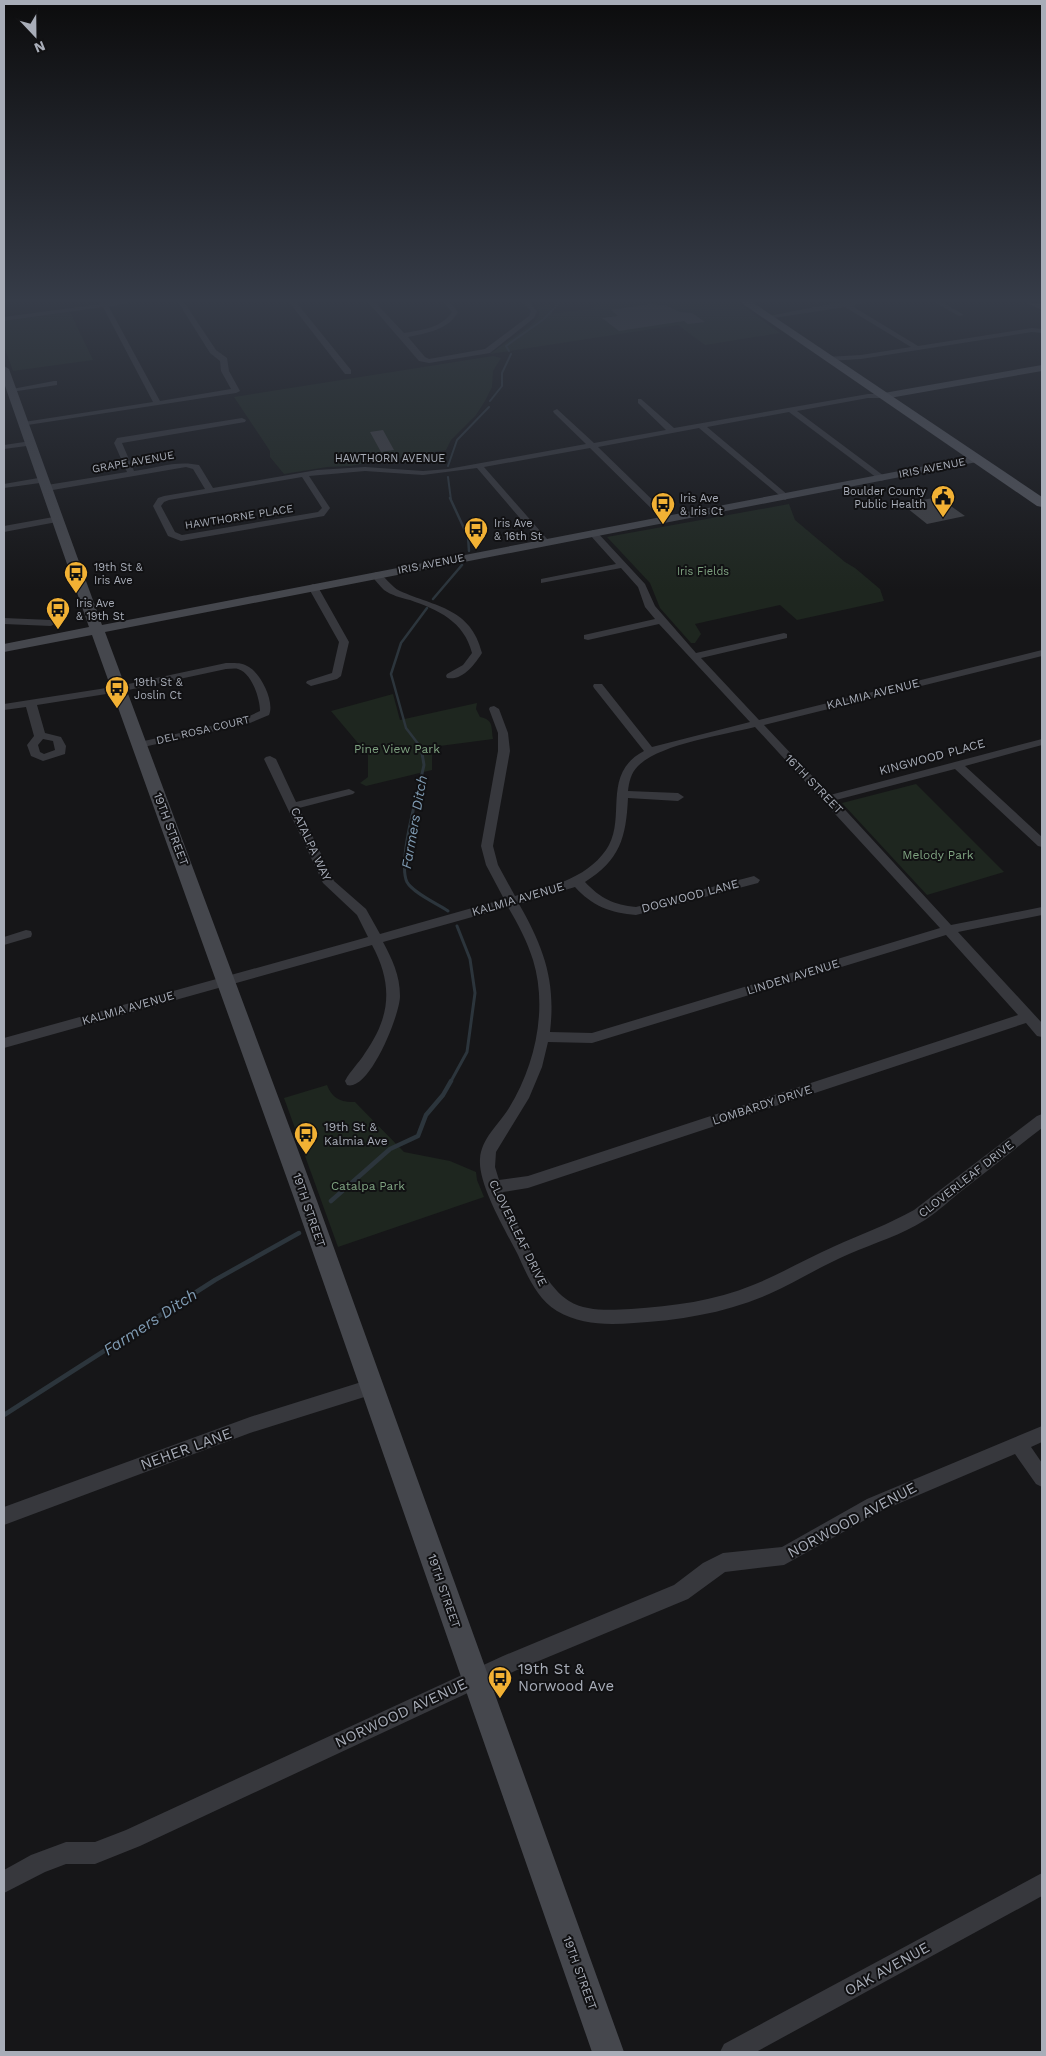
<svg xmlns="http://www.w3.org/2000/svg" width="1046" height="2056" font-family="'Work Sans',sans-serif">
  <rect width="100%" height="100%" fill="#161618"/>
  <path fill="#1e261f" d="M599 302H737L780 333 705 345 678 325 490 354 532 324 539 316V311L536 307 552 304V314L589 309 595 307Z
    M70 312 93 360 13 371 4 346V321Z
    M493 356 501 358 493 371 492 387 485 401 476 415 451 440 446 450 350 466 327 467 284 474 270 457V451L234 397Z
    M789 504 795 520 845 562 855 568 880 589 884 601 797 620 780 605 695 624 701 634 695 643H691L660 608 650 583 607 537Z
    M393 694 400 720 477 703 476 709 480 717C494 720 491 727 493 739L432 747V770L366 786 360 783 368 777V755L331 711Z
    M916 784 1004 872 927 895 842 803Z
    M327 1085C332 1098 341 1103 355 1102L404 1152 450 1161 476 1172 477 1180 484 1197 338 1247 284 1098Z"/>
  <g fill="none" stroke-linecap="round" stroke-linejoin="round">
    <path stroke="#2c353c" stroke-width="2" d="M509 351 506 346 544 319 560 302
      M490 401 502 386V373L511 354
      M448 466 457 440 489 407
      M448 477 451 500"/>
    <path stroke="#2c353c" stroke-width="2.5" d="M450 498 468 537 469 551
      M433 599 462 565
      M423 754 419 745 406 728 391 674 401 643 427 608"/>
    <path stroke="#2c353c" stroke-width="3" d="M422 753 424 765C419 789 397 862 407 882 413 893 438 904 448 911
      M450 1083 467 1052 475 993 470 959 457 926"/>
    <path stroke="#2c353c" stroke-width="4.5" d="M331 1201 390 1149 418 1136 426 1115 443 1095 451 1081
      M4 1415 215 1280 299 1233"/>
  </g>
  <path fill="#404145" d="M650 304 665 305 680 312 692 313 705 322 688 324 684 321 619 331 602 318 618 316 611 310Z
    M383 430 394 450 381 452 370 432Z
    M938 497 965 516 927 524 902 504Z"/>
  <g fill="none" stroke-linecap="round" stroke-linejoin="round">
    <path fill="#37383d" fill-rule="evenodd" d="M100 302H131L109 307 160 401 231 389 221 371 220 361 210 353 178 302H184L216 350 227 358 229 371 240 391 236 393 21 426V422H24L153 402 103 307 4 321V317L101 304Z
      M289 302H296L351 370V374H345Z
      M368 302H375L404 333C421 330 442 328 452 312L443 302H450L458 312C448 330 427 333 408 337L425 357 429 359 485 349 529 316 531 311 522 302H529L537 311 534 318 490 353 429 363 419 361Z
      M840 302H865L852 306 918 346 1032 328 1042 329V333L1032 332 861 359 829 361H826V357L861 355 911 347 845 307 767 319 764 317Z
      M934 302H942L964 315 959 316Z
      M54 381H57V385L11 392 7 390Z
      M868 394H884L888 396 884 398H868L797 411 884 476V480L881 481 789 412 707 427 788 495 789 497 785 500 699 428 598 447 670 517 671 519 667 522 664 521 590 448 484 467 548 540 549 542 545 545 542 544 477 468 423 475 365 471 309 476 330 508 324 516 181 541 168 536 153 506 158 498 164 496 205 489 193 469 186 467 47 491 43 488 47 485 127 472 114 443 117 438 242 418 246 420 245 422 122 443 134 471C155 468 178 460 199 465L213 488 317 470 365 467 423 471 448 469 586 444 554 413 553 411 557 409 594 443 666 430 638 403V399H641L674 428ZM302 477 322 508 318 512 182 535 175 532 161 506 164 502 169 500Z
      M31 441H34V445L4 449V445Z
      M44 477 48 480 47 482 4 488V484Z
      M59 516 62 517V521L4 532V526Z
      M593 530 596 531 645 584 655 606 696 653 784 633 787 634V638L701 658 759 720 1042 650V656L764 725 830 795 1042 739V745L965 766 1042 837V847L1038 846 955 769 836 800 951 925 1042 907V915L958 932 1042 1023V1037L1037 1036 1026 1023 528 1188 503 1192C516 1221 542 1285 569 1301 587 1312 611 1310 631 1309 673 1306 715 1301 753 1285 781 1274 807 1258 835 1246 862 1234 889 1224 914 1210L1037 1116 1042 1114V1128C1016 1148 990 1169 964 1189 951 1199 939 1211 925 1220 902 1235 874 1243 849 1254 821 1266 796 1282 769 1294 726 1313 680 1320 634 1323 607 1325 581 1325 557 1311 537 1299 527 1275 518 1255 506 1231 478 1185 480 1159 481 1139 499 1124 509 1108 535 1066 548 1009 533 960 527 941 518 924 508 907L383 942C392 959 400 975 400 996 400 1015 369 1092 347 1085L345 1081C350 1071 359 1063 365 1053 391 1016 393 984 372 945L4 1048V1038L368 937 357 915 323 883 264 759 266 757 270 756 276 759 296 802 349 789 355 792 353 794 299 808 334 881 366 909 380 934 504 899 486 865 481 846 498 751V733L489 709 490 707 494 706 499 709 508 733 510 751 493 846 498 865 515 896C548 887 585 880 606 850 628 819 600 774 644 751L594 688 593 686 594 684H602L652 747 750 722 659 624 588 640 584 639V635L655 619 645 607 638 587 621 568 541 583V579L616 564 590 535 589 533ZM755 727 940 928 592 1033 550 1032C556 981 544 948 519 904L575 887C592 906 611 913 636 915L758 883 760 880 754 876 636 907C614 905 600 898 585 882 620 860 626 838 628 798L678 801 684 797 678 793 628 791C629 782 631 773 638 766 660 744 723 735 755 727ZM946 935 1018 1015 528 1176 499 1180 495 1167 496 1152 529 1098 542 1067 548 1042 592 1043Z
      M376 572C385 575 391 587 400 591 436 607 471 608 482 653 475 664 463 681 447 678L446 676 447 674 463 665 472 653C464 621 438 610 410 600 401 598 391 595 384 590 380 586 375 580 371 575Z
      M313 584 318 587 349 642 341 676 337 679 311 686 306 683 307 681 332 673 339 642 308 587Z
      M4 618 51 620 56 623 51 626 4 624Z
      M226 663C234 663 242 662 249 667 261 674 275 702 269 715L250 723 139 748 135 747 134 745 135 743 243 719 260 711C260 699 252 673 238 669 235 668 230 669 226 669L119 692 37 705 45 733 61 737 66 746 65 754 43 761 31 756 27 745 34 736 26 707 4 710V704L119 686ZM43 739 53 741 55 750 44 754 40 752 38 745Z
      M26 930 31 931 32 934 31 937 4 945V937Z
      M371 1379 377 1381 380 1387 377 1393 250 1433 4 1525V1507L250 1417Z
      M1042 1426V1442L1031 1447 1042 1463V1487L1036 1484 1015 1454 881 1511 784 1565 725 1572 688 1599 517 1670 140 1846 95 1864H66L45 1872 4 1893V1870L31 1855 66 1842H95L126 1830 503 1656 674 1585 703 1563 723 1553 782 1547 867 1499Z
      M1042 1873V1896L756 2052H720L724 2044Z"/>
    <path fill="#45474d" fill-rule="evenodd" d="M1028 302 1042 304V310L1029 304Z
      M1042 365V371L884 399 879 396 884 393Z
      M4 366 9 369 102 625 977 456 983 459 977 462 105 632 317 1201 624 2052H592L295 1201 92 635 4 652V644L89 627 4 383Z"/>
    <path fill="#53555c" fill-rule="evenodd" d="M740 302H752L1042 497V507L1037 506Z"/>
  </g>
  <linearGradient id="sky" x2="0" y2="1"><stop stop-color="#0c0c0d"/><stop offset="0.51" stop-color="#363c48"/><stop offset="1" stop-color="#363c48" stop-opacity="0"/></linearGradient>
  <rect width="1046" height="590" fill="url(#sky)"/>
  <defs>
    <g id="civic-pin" transform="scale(1.25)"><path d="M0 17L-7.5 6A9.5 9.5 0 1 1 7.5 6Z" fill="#f2b134" stroke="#111113"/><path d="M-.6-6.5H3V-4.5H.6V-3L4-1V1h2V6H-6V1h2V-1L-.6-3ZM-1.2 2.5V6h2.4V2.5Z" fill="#111"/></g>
    <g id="bus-pin" transform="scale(1.25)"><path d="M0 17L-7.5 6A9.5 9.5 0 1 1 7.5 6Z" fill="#f2b134" stroke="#111113"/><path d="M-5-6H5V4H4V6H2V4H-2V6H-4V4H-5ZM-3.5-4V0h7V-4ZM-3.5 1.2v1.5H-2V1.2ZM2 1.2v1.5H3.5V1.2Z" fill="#111"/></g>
  </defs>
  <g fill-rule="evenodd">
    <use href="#civic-pin" x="943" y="497"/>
    <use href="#bus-pin" x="663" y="504"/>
    <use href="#bus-pin" x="476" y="529"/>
    <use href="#bus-pin" x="76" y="573"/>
    <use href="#bus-pin" x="58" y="609"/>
    <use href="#bus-pin" x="117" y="688"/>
    <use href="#bus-pin" x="306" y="1134"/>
    <use href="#bus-pin" x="500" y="1678"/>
  </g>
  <g text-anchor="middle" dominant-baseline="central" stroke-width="4" stroke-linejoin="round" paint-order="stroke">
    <g font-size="11" fill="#a8adb8" stroke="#111113">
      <text x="390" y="458">HAWTHORN AVENUE</text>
      <text transform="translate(133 462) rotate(-10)">GRAPE AVENUE</text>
      <text transform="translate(932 468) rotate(-11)">IRIS AVENUE</text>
      <text transform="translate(239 517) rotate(-9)">HAWTHORNE PLACE</text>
      <text transform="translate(431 564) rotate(-11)">IRIS AVENUE</text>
      <text transform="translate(203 730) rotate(-13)">DEL ROSA COURT</text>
    </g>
    <g font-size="11" fill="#a8adb8" stroke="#111113" text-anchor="start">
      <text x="926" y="491" text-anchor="end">Boulder County<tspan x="926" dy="13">Public Health</tspan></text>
      <text x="680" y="498">Iris Ave<tspan x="680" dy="13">&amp; Iris Ct</tspan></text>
      <text x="494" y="523">Iris Ave<tspan x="494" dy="13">&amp; 16th St</tspan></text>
      <text x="94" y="567">19th St &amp;<tspan x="94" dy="13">Iris Ave</tspan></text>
      <text x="76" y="603">Iris Ave<tspan x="76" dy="13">&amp; 19th St</tspan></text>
      <text x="134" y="682">19th St &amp;<tspan x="134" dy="13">Joslin Ct</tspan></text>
    </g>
    <g font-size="11" fill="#7fa381" stroke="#111113">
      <text x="703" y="571">Iris Fields</text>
    </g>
    <g font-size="12" fill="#a8adb8" stroke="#111113">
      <text transform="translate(873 694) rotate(-14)">KALMIA AVENUE</text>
      <text transform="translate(932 757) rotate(-15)">KINGWOOD PLACE</text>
      <text transform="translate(814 784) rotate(46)">16TH STREET</text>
      <text transform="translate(171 829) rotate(69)">19TH STREET</text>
      <text transform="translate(311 844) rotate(65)">CATALPA WAY</text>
      <text transform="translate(690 896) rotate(-15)">DOGWOOD LANE</text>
      <text transform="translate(518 899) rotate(-16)">KALMIA AVENUE</text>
      <text transform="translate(793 977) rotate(-17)">LINDEN AVENUE</text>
      <text transform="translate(128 1008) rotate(-16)">KALMIA AVENUE</text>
      <text transform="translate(762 1105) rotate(-18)">LOMBARDY DRIVE</text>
      <text transform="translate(966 1179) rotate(-38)">CLOVERLEAF DRIVE</text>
      <text transform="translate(309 1210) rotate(71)">19TH STREET</text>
      <text transform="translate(518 1233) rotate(64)">CLOVERLEAF DRIVE</text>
      <text transform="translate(444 1591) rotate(71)">19TH STREET</text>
      <text transform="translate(580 1973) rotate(70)">19TH STREET</text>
    </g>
    <g font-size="12" fill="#7fa381" stroke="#111113">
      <text x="397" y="749">Pine View Park</text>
      <text x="938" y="855">Melody Park</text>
      <text x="368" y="1186">Catalpa Park</text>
    </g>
    <g font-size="12" fill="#a8adb8" stroke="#111113" text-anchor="start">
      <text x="324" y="1127">19th St &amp;<tspan x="324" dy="14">Kalmia Ave</tspan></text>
    </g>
    <g font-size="14" font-style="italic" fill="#7f9bb3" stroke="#111113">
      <text transform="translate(414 822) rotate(-80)">Farmers Ditch</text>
    </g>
    <g font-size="15" fill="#a8adb8" stroke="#111113">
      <text transform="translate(186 1449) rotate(-20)">NEHER LANE</text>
      <text transform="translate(852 1520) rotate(-28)">NORWOOD AVENUE</text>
      <text transform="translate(401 1713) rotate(-25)">NORWOOD AVENUE</text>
      <text transform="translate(887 1969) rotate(-29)">OAK AVENUE</text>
    </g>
    <g font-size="15" fill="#a8adb8" stroke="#111113" text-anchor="start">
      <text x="518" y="1669">19th St &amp;<tspan x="518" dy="17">Norwood Ave</tspan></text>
    </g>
    <g font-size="16" font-style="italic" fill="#7f9bb3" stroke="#111113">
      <text transform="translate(150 1322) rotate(-33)">Farmers Ditch</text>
    </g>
  </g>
  <rect width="1046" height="2056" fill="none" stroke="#a8adb8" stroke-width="10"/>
  <g transform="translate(35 35) rotate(158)" stroke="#111113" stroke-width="4" paint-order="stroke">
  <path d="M0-4L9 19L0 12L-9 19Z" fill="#a8adb8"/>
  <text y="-8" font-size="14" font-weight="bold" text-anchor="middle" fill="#a8adb8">N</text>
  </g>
</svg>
